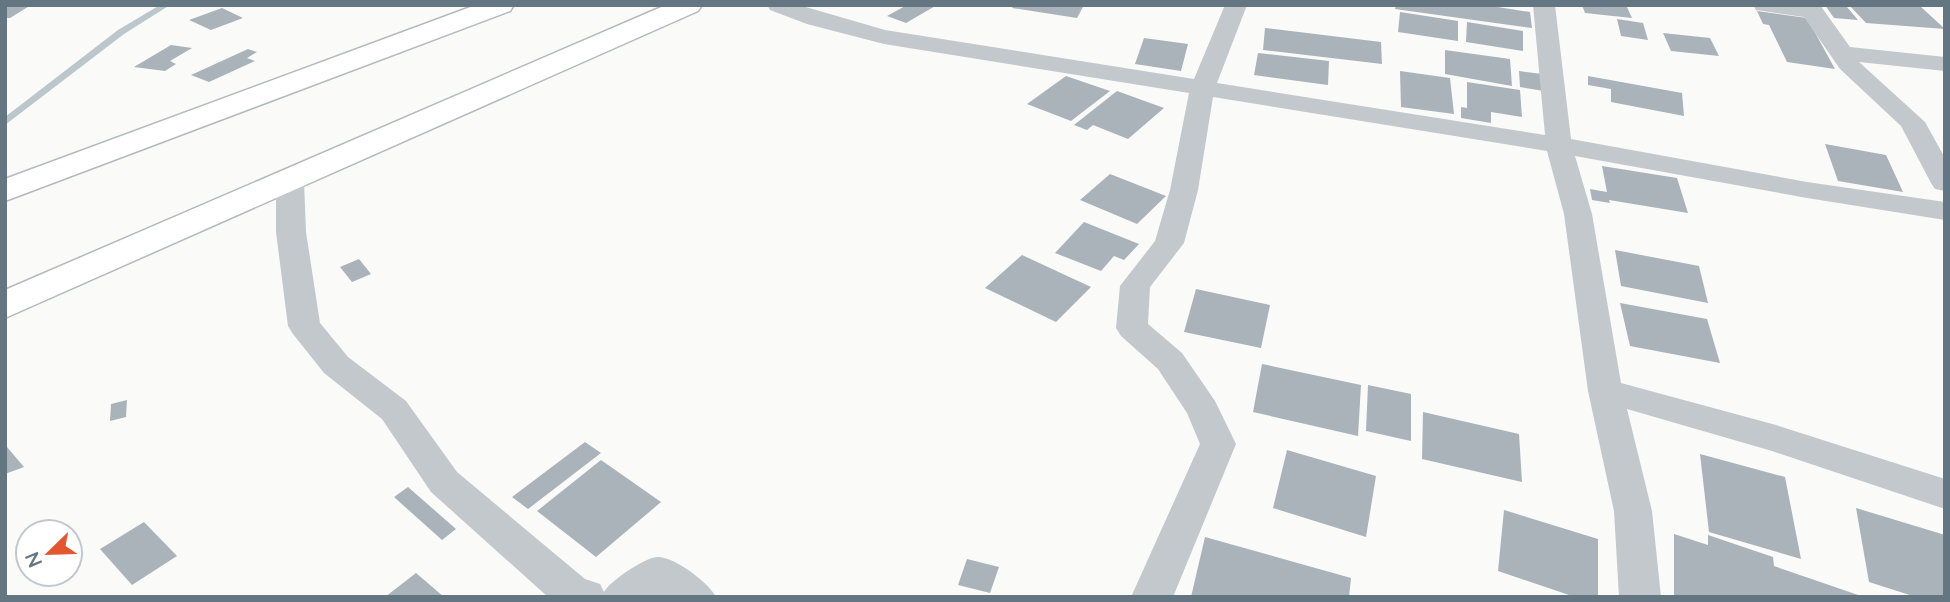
<svg xmlns="http://www.w3.org/2000/svg" width="1950" height="602" font-family="Lato,sans-serif">
  <rect width="100%" height="100%" fill="#fafaf8"/>
  <g fill="none" stroke-linecap="round" stroke-linejoin="round">
    <path fill="#bbc7cb" fill-rule="evenodd" d="M160 5H170L124 34 5 125V117L118 30Z"/>
  </g>
  <path fill="#aab3b9" d="M5 5H31L10 18H5Z
    M907 5H937L906 23 887 16Z
    M1014 5H1084L1077 18 1012 8Z
    M1396 5H1485L1530 12 1532 28 1395 9Z
    M1582 5H1626L1632 18 1585 13Z
    M1825 5 1847 7 1858 20 1834 18Z
    M1849 5 1920 6 1945 29 1866 23Z
    M222 8 243 18 211 30 189 20Z
    M1757 11 1807 18 1835 69 1787 62 1769 25 1763 24Z
    M1400 12 1458 21V41L1398 32Z
    M1617 19 1643 23 1648 40 1621 36Z
    M1467 22 1523 31V51L1466 42Z
    M1265 28 1381 42 1382 64 1263 50Z
    M1663 33 1710 38 1719 56 1671 51Z
    M1144 38 1188 44 1181 71 1135 64Z
    M171 45 192 48 170 61 176 64 165 71 134 67Z
    M248 49 257 52 247 58 255 61 209 82 191 75Z
    M1445 50 1510 59 1512 86 1445 74Z
    M1258 53 1329 61 1328 85 1254 75Z
    M1400 71 1450 78 1454 114 1401 107Z
    M1519 71 1542 74 1544 91 1520 87Z
    M1066 76 1110 91 1071 121 1027 104Z
    M1588 76 1682 93 1684 116 1611 102V89L1588 85Z
    M1467 82 1520 90 1522 117 1491 112V123L1461 118V107L1467 108Z
    M1117 91 1164 108 1128 139 1093 125 1087 130 1074 125Z
    M1825 144 1886 155 1903 192 1838 181Z
    M1602 166 1677 178 1688 213 1609 200 1610 203 1592 200 1590 189 1607 192Z
    M1110 174 1166 196 1137 224 1080 200Z
    M1084 222 1139 244 1124 260 1114 256 1101 271 1055 253Z
    M1615 250 1699 266 1708 303 1621 286Z
    M1022 255 1091 287 1056 322 985 288Z
    M359 259 371 274 352 282 340 267Z
    M1196 289 1270 305 1261 348 1184 332Z
    M1620 303 1707 319 1720 363 1630 346Z
    M1262 364 1361 385 1358 436 1253 412Z
    M1368 385 1411 394V441L1366 431Z
    M127 400 126 417 110 421 111 404Z
    M1423 412 1519 434 1522 482 1422 459Z
    M585 442 601 453 528 509 512 497Z
    M7 447 24 467 5 474V448Z
    M1287 450 1376 476 1366 537 1273 508Z
    M1700 454 1785 477 1801 559 1709 532Z
    M601 460 661 502 596 557 537 511Z
    M408 487 456 529 442 540 394 497Z
    M1856 508 1945 535V597H1916L1869 582Z
    M1504 510 1598 539V597H1575L1498 571Z
    M144 522 177 556 132 585 100 549Z
    M1674 534 1708 545V535L1773 557 1774 566 1864 597H1674Z
    M1205 537 1351 578 1349 597H1191Z
    M967 559 999 567 990 593 958 585Z
    M416 573 444 597H385Z"/>
  <g fill="none" stroke-linecap="round" stroke-linejoin="round">
    <g stroke="#b4b9bd" stroke-width="3">
      <path id="highway" d="M476 5H514L510 11 5 201V179Z
        M666 5H702L698 11 5 318V290Z"/>
    </g>
    <path fill="#c3c8cc" fill-rule="evenodd" d="M767 5H799L885 30 1194 79 1225 5H1247L1217 83 1545 135 1533 5H1555L1571 139 1807 182 1945 202V220L1807 198 1575 156 1592 214 1621 383 1776 425 1945 479V509L1772 451 1627 409 1652 511 1661 597H1619L1614 511 1588 391 1564 214 1547 151 1213 97 1198 190 1184 243 1150 287 1148 324 1182 353 1215 401 1236 444 1173 597H1131L1200 444 1187 413 1158 369 1121 336 1116 328 1120 286 1155 241 1170 190 1189 93 884 44 807 24 770 10Z
      M1753 5H1820L1850 47 1945 57V71L1859 62 1925 122 1945 158V191L1935 189 1931 183 1901 126 1840 69 1804 17 1756 10Z
      M290 173 300 175 304 181 306 232 320 323 348 357 406 401 457 472 585 579 600 584 604 592C609 582 645 557 658 557 675 557 709 583 716 597H548L431 492 382 419 324 373 293 334 288 326 276 232V181L280 175Z"/>
    <use href="#highway" fill="#fff" fill-rule="evenodd"/>
  </g>
  <rect width="1950" height="602" fill="none" stroke="#657683" stroke-width="14"/>
  <g transform="translate(49 553) rotate(247)"><circle r="33" fill="#ffffff" stroke="#c1c8cd" stroke-width="2"/>
  <path d="M0-5L12 26L0 18L-12 26Z" fill="#e4572e"/>
  <text y="-10" font-size="19" font-weight="bold" text-anchor="middle" fill="#657683">N</text>
  </g>
</svg>
